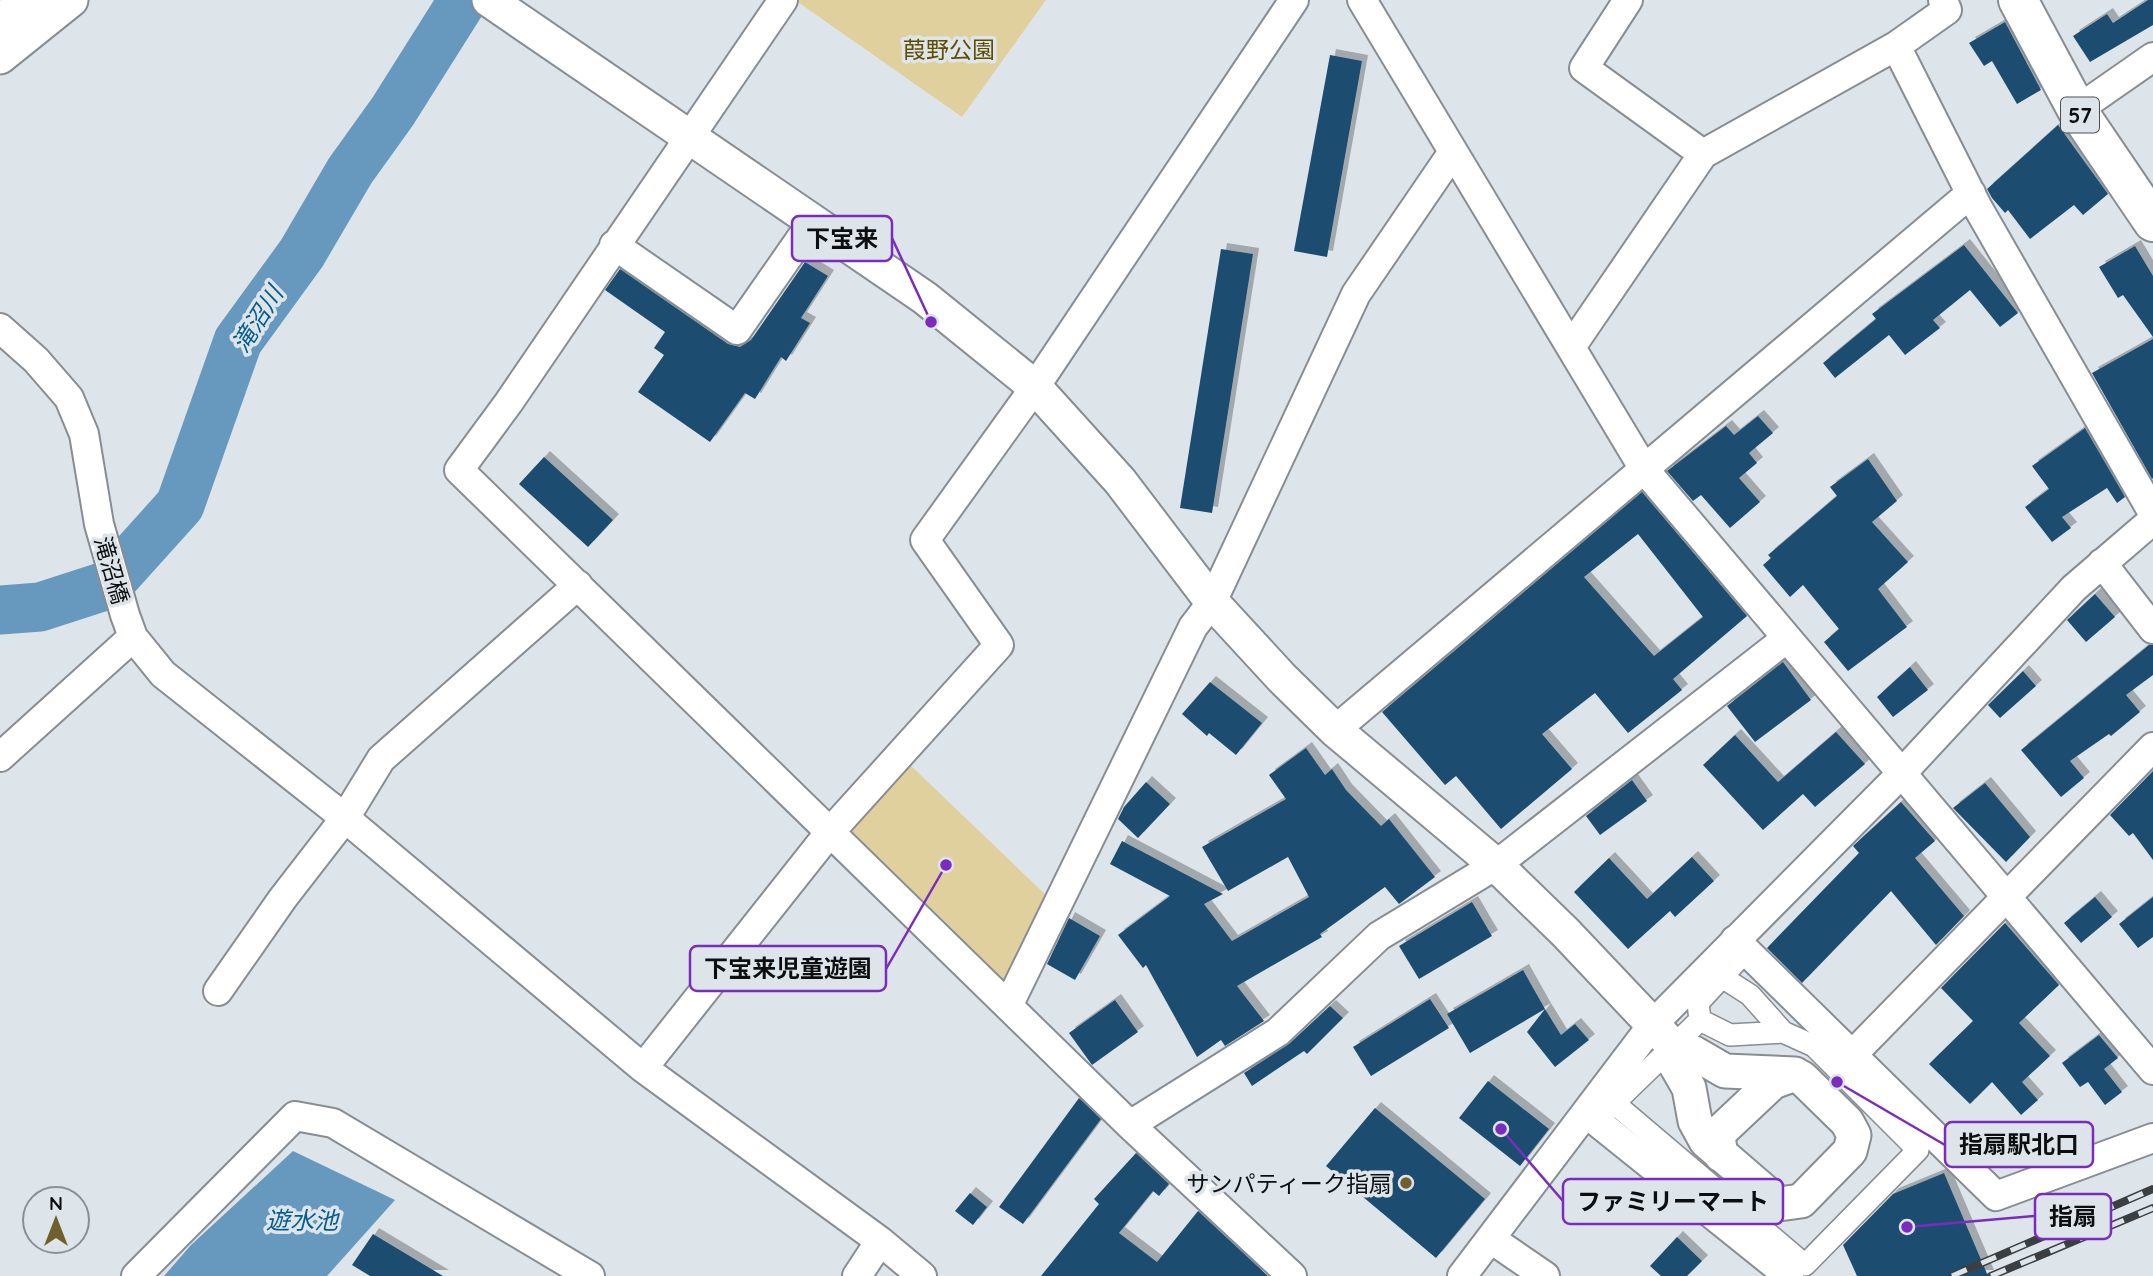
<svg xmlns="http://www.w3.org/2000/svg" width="2153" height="1276" font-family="Quicksand,'Noto Sans JP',sans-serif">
  <defs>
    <filter id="shadow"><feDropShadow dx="6" dy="-6" stdDeviation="0" flood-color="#0004"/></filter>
  </defs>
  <rect width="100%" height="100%" fill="#dee5ea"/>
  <path fill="#dfd09e" d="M795 0H1046L962 117Z
    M906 761 1049 898 1005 991 844 832Z"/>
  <path fill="#6799bf" d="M293 1151 395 1200 327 1276H164L191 1245Z"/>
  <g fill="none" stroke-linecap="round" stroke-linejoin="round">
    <path stroke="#6799bf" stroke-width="49" d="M0 610 40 607 108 585 180 505 238 341 302 253 350 171 393 111 463 0"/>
  </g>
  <path fill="#1c4e70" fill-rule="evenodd" filter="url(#shadow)" d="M2148 0H2153V25L2090 62 2073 36 2107 14 2113 23Z
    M2005 22 2041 90 2017 104 1992 61 1984 66 1969 43Z
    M1330 55 1362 61 1327 257 1294 251Z
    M2058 125 2108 194 2083 215 2074 205 2030 239 2008 210 2005 213 1992 198 1987 189Z
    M1964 245 2018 313 2000 327 1970 290 1933 320 1940 328 1905 355 1889 335 1835 378 1823 363 1876 319 1872 314Z
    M2135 246 2153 276V337L2123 295 2118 298 2099 267Z
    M1221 249 1253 254 1212 513 1180 508Z
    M805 262 828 276 801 318 810 323 786 361 781 357 755 399 745 393 710 442 638 392 664 355 654 348 665 332 605 290 620 269 728 344 740 347 751 340Z
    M2153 339V478L2152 479 2092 373Z
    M1758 416 1773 433 1749 453 1757 463 1739 478 1760 502 1730 528 1701 495 1693 501 1667 471 1726 426 1734 435Z
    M2085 428 2125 497 2117 503 2107 488 2062 517 2071 528 2052 542 2025 507 2049 489 2032 466Z
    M544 457 613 520 588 547 519 484Z
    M1868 459 1897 501 1872 522 1908 562 1878 589 1907 627 1848 671 1824 642 1839 629 1803 585 1790 597 1763 565 1771 558 1768 555 1837 496 1830 487Z
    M1642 492 1747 616 1673 679 1682 690 1628 733 1595 693 1542 734 1572 769 1501 829 1456 776 1445 785 1382 712ZM1638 534 1703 617 1654 656 1584 577Z
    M2095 594 2115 617 2086 642 2067 620Z
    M2149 645H2153V675L2126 695 2140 712 2111 736 2109 734 2070 761 2084 778 2061 797 2021 750Z
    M1783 662 1811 700 1755 742 1727 706Z
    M1910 667 1928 690 1893 717 1877 697Z
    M2023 671 2036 686 2000 718 1988 705Z
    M1210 682 1262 723 1236 755 1209 733 1207 736 1182 714Z
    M1836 732 1865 764 1815 807 1803 794 1763 830 1703 765 1735 735 1778 782Z
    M1306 748 1325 775 1332 769 1346 790 1381 826 1389 819 1435 877 1399 904 1385 887 1320 934 1322 937 1237 986 1264 1021 1225 1046 1221 1040 1197 1057 1146 965 1143 968 1118 935 1170 896 1110 864 1122 841 1223 894 1204 904 1232 941 1309 897 1288 857 1228 891 1202 847 1286 799 1269 775Z
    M2153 771V860L2133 833 2129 836 2110 815Z
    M1632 780 1647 801 1600 835 1586 816Z
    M1146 782 1170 804 1138 838 1118 819 1124 807Z
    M1985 783 2030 837 2006 862 1953 808Z
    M1901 802 1935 841 1915 858 1964 916 1936 945 1891 891 1802 983 1767 948 1859 853 1853 846Z
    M1692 857 1714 881 1675 917 1670 911 1628 949 1574 892 1609 858 1647 899Z
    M2095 897 2112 917 2081 943 2064 923Z
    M2153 897V937L2138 948 2119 924Z
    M1472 902 1492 936 1419 979 1399 946Z
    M1069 918 1100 936 1075 980 1047 964Z
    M2005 923 2059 985 2019 1023 2050 1056 2022 1082 2038 1100 2021 1115 1992 1082 1970 1104 1929 1064 1973 1021 1941 988Z
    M1523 970 1545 1009 1470 1053 1447 1014Z
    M1430 999 1449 1028 1371 1076 1353 1047Z
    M1115 1000 1138 1032 1092 1065 1069 1033Z
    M1330 1006 1343 1018 1307 1054 1304 1051 1252 1086 1244 1073 1289 1044Z
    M1545 1009 1561 1035 1575 1024 1589 1040 1555 1067 1527 1032Z
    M2099 1035 2118 1058 2104 1069 2122 1092 2105 1105 2088 1082 2080 1087 2062 1063Z
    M1488 1081 1549 1129 1520 1166 1459 1118Z
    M1079 1098 1101 1119 1023 1224 999 1207Z
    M1375 1108 1485 1199 1436 1258 1326 1166Z
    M1136 1153 1169 1184 1159 1196 1153 1191 1119 1233 1157 1262 1198 1211 1268 1276H1041L1099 1204 1094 1199Z
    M1944 1173 1988 1276H1857L1843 1245 1893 1194Z
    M970 1193 987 1207 973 1225 955 1211Z
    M373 1234 443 1276H370L352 1265Z
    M1677 1237 1702 1261 1687 1276H1661L1650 1266Z"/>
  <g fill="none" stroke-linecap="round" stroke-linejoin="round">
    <g stroke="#878d93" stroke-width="24">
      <path id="pedestrian" d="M1700 1020 1730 1035 1783 1032
        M1614 1103 1805 1265 1918 1150 1814 1046 1783 1032 1750 995 1722 977
        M1604 1113 1700 1020 1698 1003 1746 951"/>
    </g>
    <g stroke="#878d93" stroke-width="32">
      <path id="minor" d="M783 0 509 402 459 470 1130 1125 1292 1276
        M1362 0 1644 469 2153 1070
        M1628 0 1584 68 1703 154
        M1896 46 1978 208 2153 513
        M2077 110 2153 57
        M614 245 737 330 813 221
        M0 328 36 360 69 398 84 434 99 524 125 615 133 637 163 674 345 818 643 1068 880 1241 922 1276
        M1571 347 1703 154 1896 46 1947 10 1943 0
        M2102 563 2153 629
        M1335 730 1971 193
        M0 757 133 637
        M1735 940 1996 1196 2153 1138
        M218 991 283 898 345 818 381 759 578 585
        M1008 1006 1193 627 1212 602 1356 294 1453 152
        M1852 1055 2153 747
        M643 1068 830 832 999 645 925 540 1035 387 1294 0
        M1586 1113 1789 1276
        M1130 1125 1278 1032 1379 936 1496 865 1787 638
        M1491 1239 1545 1276
        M136 1276 295 1116 333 1123 590 1276
        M857 1276 880 1241
        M1462 1276 1653 1024 1902 773 2074 588 2153 520"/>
    </g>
    <g stroke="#878d93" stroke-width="37">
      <path id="tertiary" d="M489 0 925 298 1035 387 1120 481 1212 602 1282 678 1335 730 1496 865 1565 932 1673 1046 1694 1053 1725 1071 1795 1074 1802 1078 1847 1122 1854 1135 1850 1151 1801 1201 1779 1204 1706 1141 1695 1121 1689 1088 1674 1062 1673 1046
        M0 57 71 0
        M1721 1155 1718 1137 1722 1130 1773 1082 1795 1074"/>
    </g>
    <g stroke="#878d93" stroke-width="42">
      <path id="primary" d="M2018 0 2077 110 2153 222"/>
    </g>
    <g stroke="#878d93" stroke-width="42">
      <path id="trunk" d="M0 25 31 0"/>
    </g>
    <use href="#pedestrian" stroke="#fff" stroke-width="21"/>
    <use href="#minor" stroke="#fff" stroke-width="28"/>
    <use href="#tertiary" stroke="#fff" stroke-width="33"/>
    <use href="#primary" stroke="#fff" stroke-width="38"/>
    <use href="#trunk" stroke="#fff" stroke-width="38"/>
    <g stroke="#3c3f42" stroke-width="8">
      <path id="rail" d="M1952 1276 2153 1189
        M1991 1276 2153 1208"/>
    </g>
    <use href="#rail" stroke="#dee5ea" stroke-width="5" stroke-dasharray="16" stroke-linecap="butt"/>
  </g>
  <circle fill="#70602e" stroke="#dee5ea" stroke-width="2.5" cx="1406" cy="1183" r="7"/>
  <g text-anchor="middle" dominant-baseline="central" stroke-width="7" stroke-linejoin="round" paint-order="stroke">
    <rect fill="#dee5ea" stroke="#4b4e51" stroke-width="2" x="2061" y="97.5" width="38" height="35" rx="5"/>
    <g font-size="21" font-weight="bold" fill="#0c0e10">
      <text x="2080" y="115">57</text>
    </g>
    <g font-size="23" fill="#5e4c00" stroke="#dee5ea">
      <text x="949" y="49">葭野公園</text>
    </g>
    <g font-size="23" fill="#0c0e10" stroke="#dee5ea">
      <text transform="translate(112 570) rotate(74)">滝沼橋</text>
    </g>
    <g font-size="23" fill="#0c0e10" stroke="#dee5ea" text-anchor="end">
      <text x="1392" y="1183">サンパティーク指扇</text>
    </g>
    <g font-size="24" font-style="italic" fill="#035d8e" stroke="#dee5ea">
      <text transform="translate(257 319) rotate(-58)">滝沼川</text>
      <text x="302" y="1220">遊水池</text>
    </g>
  </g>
  <path fill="none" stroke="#7b2cbf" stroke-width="2.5" d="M931 322L892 238M946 865L886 969M1837 1082L1945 1145M1501 1129L1563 1201M1907 1227L2035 1216"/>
  <g fill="#7b2cbf" stroke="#dee5ea" stroke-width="2.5">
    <circle cx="931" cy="322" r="7"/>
    <circle cx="946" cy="865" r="7"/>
    <circle cx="1837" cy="1082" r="7"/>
    <circle cx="1501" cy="1129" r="7"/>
    <circle cx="1907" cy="1227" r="7"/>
  </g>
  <g fill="#dee5ea" stroke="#7b2cbf" stroke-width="2.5">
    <rect x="792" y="216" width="100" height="45" rx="7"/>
    <rect x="690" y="946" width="196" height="45" rx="7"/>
    <rect x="1945" y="1122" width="148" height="45" rx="7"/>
    <rect x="1563" y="1179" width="220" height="45" rx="7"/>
    <rect x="2035" y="1194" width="76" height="45" rx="7"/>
  </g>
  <g font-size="24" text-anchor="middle" font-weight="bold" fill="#0c0e10">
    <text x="842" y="247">下宝来</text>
    <text x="788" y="977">下宝来児童遊園</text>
    <text x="2019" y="1153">指扇駅北口</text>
    <text x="1673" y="1210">ファミリーマート</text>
    <text x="2073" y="1225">指扇</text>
  </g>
  <g transform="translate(56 1220)"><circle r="33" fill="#dee5ea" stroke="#8a8f93" stroke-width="2"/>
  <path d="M0-5L12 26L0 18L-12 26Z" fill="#70602e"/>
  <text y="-10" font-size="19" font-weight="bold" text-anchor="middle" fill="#0c0e10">N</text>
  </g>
</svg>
